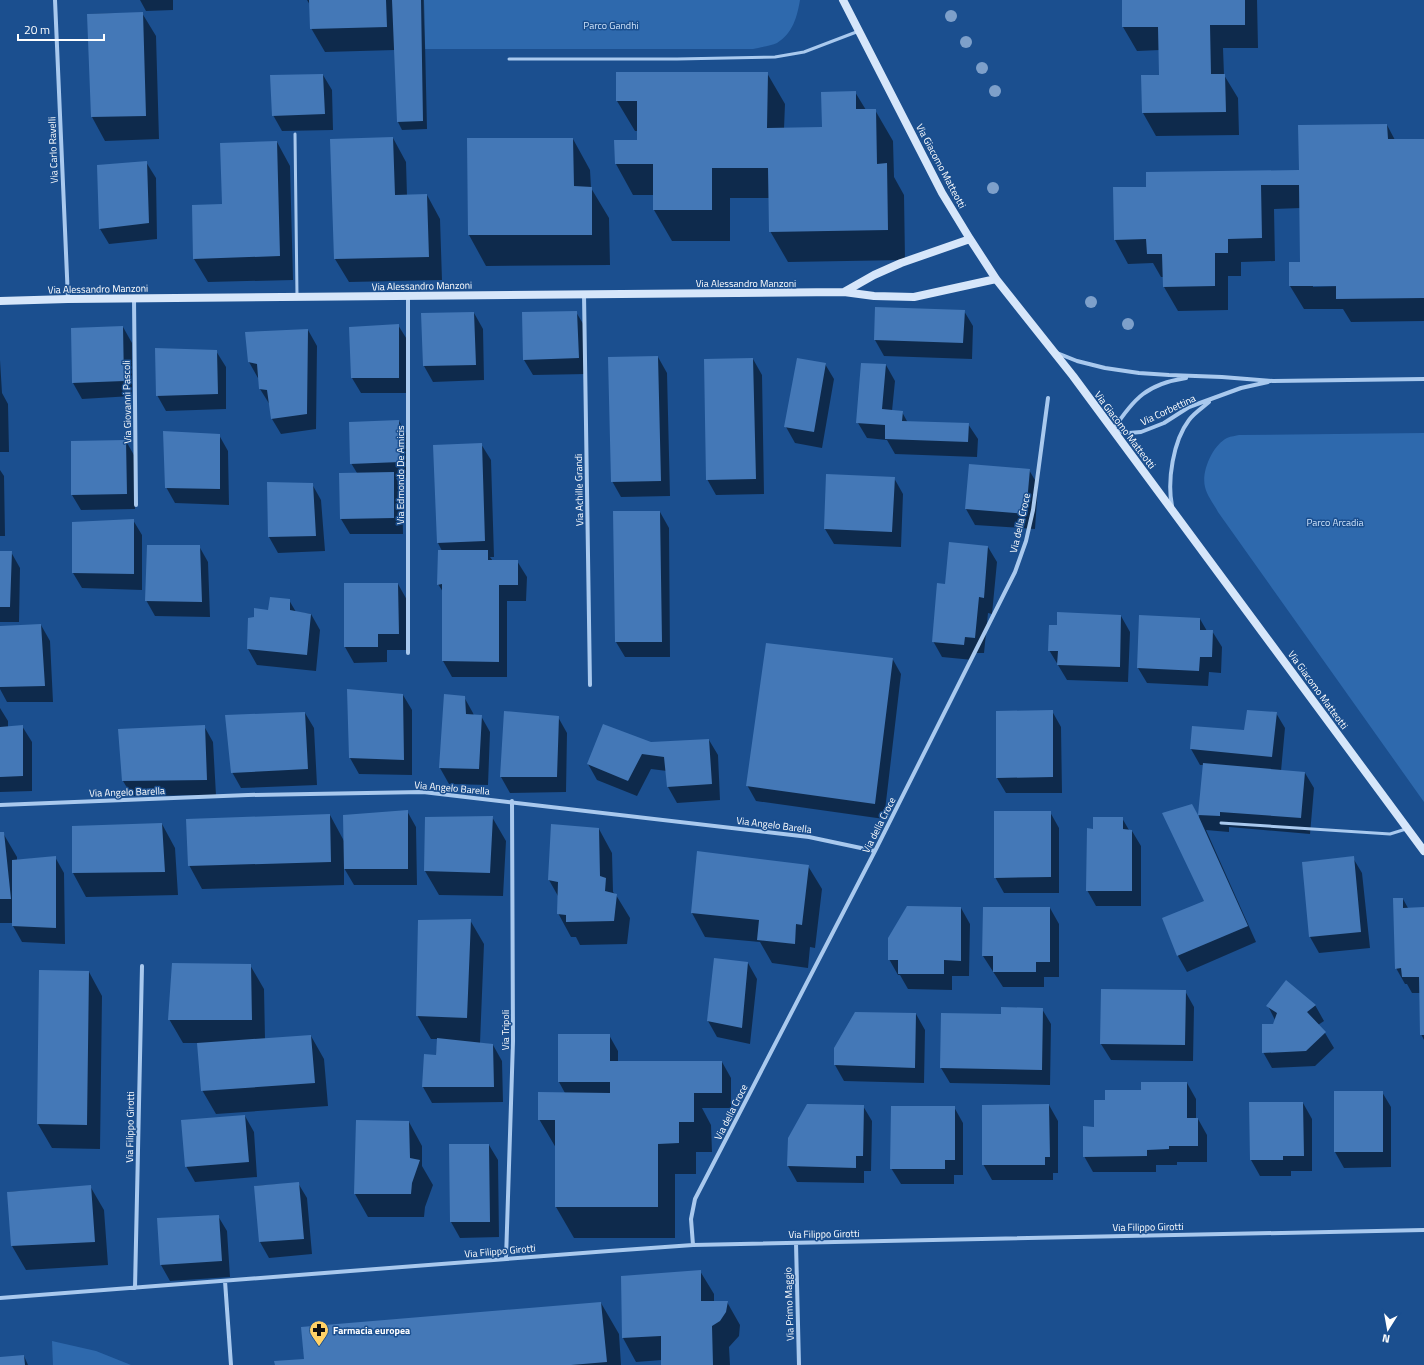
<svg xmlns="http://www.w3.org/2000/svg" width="1424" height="1365" font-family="'Titillium Web',sans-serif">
  <rect width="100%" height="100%" fill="#1b4f8f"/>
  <path fill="#2e69ad" d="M423 0H800C797 17 793 33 777 43 771 46 760 47 753 49H425Z
    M1424 433V802L1218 512C1214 504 1207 496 1205 487 1201 471 1213 445 1227 438 1231 436 1236 436 1239 435Z
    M52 1341 96 1351 131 1365H53Z"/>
  <path fill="#0007" fill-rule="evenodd" d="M140 0H173V10L146 11Z
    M307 0H424L427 129 402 130 398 122 395 50 325 52 311 28 310 5Z
    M1123 0H1257L1258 48H1223L1224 75 1238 98 1239 135 1156 136 1143 113 1160 76V50L1137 51 1123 27Z
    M142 13 156 36 159 139 105 141 92 117 88 14Z
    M767 73 785 104 784 129 823 128 855 92 866 110H875L893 141 894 177 904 195 905 260 788 262 770 231 769 198H730V241H672L654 210V195H633L616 164 638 141V131H635L617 101Z
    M323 75 332 90 333 130 282 131 273 115Z
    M1387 125 1395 140H1424V321L1351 322 1343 309H1304L1290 286 1301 263V208L1274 209 1275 261 1241 262V276H1228V310L1178 311 1164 287V277H1161L1153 263 1128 264 1115 240 1114 188H1147L1300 171ZM1341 284V286L1313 287V285Z
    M393 138 406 162 407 196 427 195 440 219 442 280 349 282 335 259Z
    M468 139H573L590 170 591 188 609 218 610 265 486 266 469 235Z
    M277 142 290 166 293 280 208 282 194 259 223 205Z
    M146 162 156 178 157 239 109 244 100 229Z
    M964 311 973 326 972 359 884 356 875 340Z
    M576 312 585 327 587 374 533 375 524 360Z
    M474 313 483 329 484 380 433 382 424 366Z
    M398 325 408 341 407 393H361L352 378Z
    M123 327 132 343V396L82 399 73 383Z
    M308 330 317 346 316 429 281 434 272 419 270 405 260 389 259 378H258L249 362Z
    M216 351 226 367V409L166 411 157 395Z
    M658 357 667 373 670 496 621 497 612 481Z
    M753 359 762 375 764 494 716 495 707 479Z
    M0 360 2 393 8 404 9 452H0Z
    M825 364 834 379 822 448 795 443 786 427Z
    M886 365 895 381 892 411 902 412 908 423 968 424 978 439 977 457 895 454 887 440 867 438 858 423Z
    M399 421 408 437 409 478H396L402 489 403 534H350L341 519 357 473 351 463Z
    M219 435 228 451 229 505 175 503 166 487Z
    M126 441 135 457V509L81 510 72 495Z
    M481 444 491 460 494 557H490L493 561H517L527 577 526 601H507V677H452L443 661V592L438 584 442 551 438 543Z
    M0 470 4 476 5 536H0Z
    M1029 470 1038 485 1035 529 975 525 966 509Z
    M894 478 903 494 901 547 834 544 825 529Z
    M268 483 312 484 321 500 325 551 278 553 269 537Z
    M660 512 669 528 670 657H625L616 642Z
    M133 520 142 535V590L82 588 73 573Z
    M199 546 208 562 210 617 155 616 146 600Z
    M988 547 997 562 992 614 988 613 984 653H974L973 660 942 657 933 641 946 585Z
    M0 552H11L20 568 19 622H0Z
    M398 584 407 600V650H387V662L354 663 345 647Z
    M289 600 296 612 311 614 320 630 316 671 257 665 248 649 255 618Z
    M1121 616 1130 632 1128 682 1067 680 1049 650 1058 626Z
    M1200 619 1207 631H1212L1222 647 1221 673 1209 672 1208 686 1147 683 1138 668Z
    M41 625 50 641 53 702H7L0 689V627Z
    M892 658 901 674 884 819 756 801 747 785Z
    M348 691 403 695 412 710V775L359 774 350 758Z
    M445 695 464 697 473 713 474 716H481L490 732 488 785 449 784 440 768Z
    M0 708 8 721V727L22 726 32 742V791L0 792Z
    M1052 711 1061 727 1062 793H1006L997 778Z
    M305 713 314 728 317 785 241 788 232 772Z
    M1276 713 1285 728 1281 771 1305 773 1314 788 1310 834 1229 827V832L1206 830 1256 942 1187 972 1178 956 1163 919 1205 902 1192 805 1199 818 1204 765H1200L1191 749 1193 727 1245 731Z
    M558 717 567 733 566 792 510 793 501 777Z
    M204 726 213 742 216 795 132 796 123 781Z
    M709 740 718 755 720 800 677 803 668 787 667 771 651 769 637 796 597 780 588 764 651 743Z
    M407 811 416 827 417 885H354L344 868V885L202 889 189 865 330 815 344 841Z
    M1050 812 1059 828V893H1004L995 877Z
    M492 817 506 841 503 896 439 895 425 871 426 818Z
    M1122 818 1129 830 1132 831 1141 846V906H1096L1087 890 1094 830Z
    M162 824 175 848 178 895 86 897 73 873V827Z
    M599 829 612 853 613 892 616 895 630 918 627 944 580 945 576 937H571L558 913V896L549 880Z
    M0 833H3L17 857V860L55 857 64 873 65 944 22 942 13 926V923H0Z
    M698 852 808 866 822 889 815 948 810 947 808 968 772 963 760 942 705 937 692 913Z
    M1353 858 1362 873 1370 948 1319 953 1310 937 1303 862Z
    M1403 899 1408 908 1424 909V1040L1421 1034 1420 993H1412L1407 984H1405L1396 968Z
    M961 908 970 924 969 976H952V990L908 989 900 975H898L889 959Z
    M1050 908 1059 924V977H1044V987H1003L983 956Z
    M470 920 484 944 480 1043 493 1045 502 1061 503 1102 432 1103 423 1087 425 1055 436 1056 438 1039H431L417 1015Z
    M748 963 757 979 750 1044 717 1037 708 1021Z
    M250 965 264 989 265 1039 311 1036 324 1059 328 1106 216 1114 202 1090 198 1043H183L169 1019Z
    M40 971 89 972 102 996 100 1149 52 1148 38 1124Z
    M1185 991 1194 1007 1193 1061 1111 1060 1101 1044Z
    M1315 1005 1324 1021 1318 1025 1325 1033 1334 1048 1315 1066 1272 1068 1263 1052 1275 1020 1268 1006Z
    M1042 1009 1051 1024 1050 1085 950 1083 941 1068 1002 1015Z
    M916 1014 925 1030 924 1083 844 1081 835 1065Z
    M609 1035 618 1051V1062H722L731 1078V1108H702L711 1125 712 1152H696V1174H675V1238H574L556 1207V1148L539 1119 565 1093 559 1082Z
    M1187 1083 1196 1099V1119H1198L1207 1135V1162H1177V1165H1156V1172H1093L1084 1156 1106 1101 1142 1091Z
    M1335 1092H1382L1391 1107V1167L1344 1168 1335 1152Z
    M1303 1103 1312 1119V1171H1291V1176H1260L1251 1160Z
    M1049 1105 1058 1121V1173H1053V1180H992L983 1164Z
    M863 1106 872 1121 871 1171H864V1183L797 1182 788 1166Z
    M954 1107 963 1123V1175H954V1184H901L891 1168Z
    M245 1116 254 1132 257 1177 195 1182 186 1166Z
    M409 1122 422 1146V1166L433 1185 425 1207 424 1217H368L355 1194Z
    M489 1145 498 1160 499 1237 460 1238 451 1222Z
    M298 1183 307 1198 312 1254 269 1258 260 1242 255 1186Z
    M90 1186 104 1210 108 1265 26 1270 12 1246 8 1192Z
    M218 1216 227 1231 230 1277 170 1281 161 1265Z
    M700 1271 714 1294V1302H727L740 1325 739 1336 729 1347 730 1365H662V1360L636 1362 623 1338 622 1277Z
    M601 1303 619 1334 621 1365H276Z
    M24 1356 28 1365H0V1358Z"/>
  <path fill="#4478b7" d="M309 0H386L387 27 310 29Z
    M392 0H421L423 121 397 122Z
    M1122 0H1245V25H1210L1211 74H1225L1226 112 1142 113 1141 75H1159L1158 27H1122Z
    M143 12 146 116 91 117 87 14Z
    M616 72H768L767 128 822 127 821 92 856 91V109H876L877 164 887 163 888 230 769 232 768 168H712V210H653V164H615L614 140H637V101H616Z
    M323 74 325 114 272 116 270 75Z
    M1387 124 1388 139H1424V298L1336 299V286H1289V262H1300L1299 185H1261L1262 238 1228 239V253H1215V286L1163 287 1162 254H1147L1146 239 1114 240 1113 187H1146V172L1299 170 1298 125Z
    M393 137 395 195 427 194 429 257 334 259 330 139Z
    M467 138H573L574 186 592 187V235H468Z
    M277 141 280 256 193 259 192 205 222 204 220 143Z
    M147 161 149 223 99 229 97 165Z
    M875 307 965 310 963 343 874 340Z
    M577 311 579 358 523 360 522 312Z
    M474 312 476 365 423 366 421 313Z
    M399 324V378H351L349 327Z
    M123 326 124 381 72 383 71 328Z
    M308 329 307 414 271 419 267 390 259 389 257 364 248 362 245 332Z
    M155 348 217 350 218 394 156 396Z
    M658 356 661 481 611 482 608 357Z
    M753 358 756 479 706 480 704 359Z
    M797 358 826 363 814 432 784 427Z
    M861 363 886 364 882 409 903 411 902 421 969 423 968 442 885 439V425L856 423Z
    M399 420 400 462 350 464 349 422Z
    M163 431 220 434V489L165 488Z
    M126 440 127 494 71 495V441Z
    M482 443 485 541 437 543 433 445Z
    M969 464 1030 469 1026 514 965 509Z
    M394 472V518L340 519 339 473Z
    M826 474 895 477 892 532 824 529Z
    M267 482 313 483 316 536 268 537Z
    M613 511H660L662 642H615Z
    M134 519V574L72 573V522Z
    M949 542 988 546 984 598 979 597 975 638 965 637 964 645 932 642 937 583 945 584Z
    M147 545H200L202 602 145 601Z
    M438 550H488V560H518V585H499V662L442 661V584L437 585Z
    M0 551H12L10 607H0Z
    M344 583H398L399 634H378V647H344Z
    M270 597 290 599V610L311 614 307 655 247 649 248 618 254 617V608L268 610Z
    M1057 612 1121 615 1120 667 1057 665 1058 651H1048L1049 625H1057Z
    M1139 615 1200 618V630H1213L1212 657H1200L1199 671 1137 668Z
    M41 624 45 686 0 687V626Z
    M766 643 893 658 875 804 746 786Z
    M347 689 403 694 404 760 349 758Z
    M444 694 465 696 466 714 482 715 479 769 439 768Z
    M1053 710V777L996 778V711Z
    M1247 710 1277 712 1272 757 1190 749 1192 726 1244 730Z
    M504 711 559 716 557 777H500Z
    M305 712 308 769 231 773 225 715Z
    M603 724 651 742 709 739 712 784 667 787 664 757 642 754 628 781 587 764Z
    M23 725V776L0 777V727Z
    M205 725 207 780 122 781 118 729Z
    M1203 763 1305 772 1301 818 1220 812V816L1198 815 1248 926 1177 956 1162 918 1204 901 1162 813 1192 804 1198 815Z
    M408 810V869H344L343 815Z
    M994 811H1051V877L994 878Z
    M330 814 331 862 188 866 186 819Z
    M493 816 490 873 424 871 425 817Z
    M1093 817H1123V829L1132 830V891H1086L1087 828 1093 829Z
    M162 823 165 872 72 873V826Z
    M551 824 599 828 600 876 606 878 605 891 617 894 614 921 566 922V915L557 914 558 882 548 880Z
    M0 832H4L11 899H0Z
    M697 851 809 865 802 925 796 924 795 944 757 940 759 920 691 913Z
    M56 856V928L12 926V860Z
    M1354 856 1361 932 1309 937 1302 862Z
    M1393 898H1403V908L1424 907V1035H1420L1419 977H1402L1401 968 1395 969Z
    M907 906 961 907V961L944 960V974H898V960H888V938Z
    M983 907H1050V962H1036V972H993V956H982Z
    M471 919 467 1018 416 1016 418 920Z
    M714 958 748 962 742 1028 707 1021Z
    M172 963 251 964 252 1020H168Z
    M39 970 89 971 87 1125 37 1124Z
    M1286 980 1316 1005 1307 1012 1326 1032 1306 1051 1262 1053V1024H1273L1277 1013 1266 1006Z
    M1101 989 1186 990 1185 1045 1100 1044Z
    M1001 1007 1043 1008 1042 1070 940 1068 941 1013 1001 1014Z
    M855 1012 916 1013 915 1068 834 1065V1048Z
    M558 1034H610V1061H722V1093H694V1122H679V1143L658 1144V1207H555V1120H538V1092L610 1093V1082H558Z
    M311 1035 315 1083 201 1091 197 1043Z
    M437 1038 493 1044 494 1087H422L424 1054 436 1055Z
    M1141 1082H1187V1118H1198V1146H1169V1149L1147 1150V1156L1083 1157V1126L1094 1127V1100H1105V1090H1141Z
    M1334 1091H1383V1152H1334Z
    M1249 1102H1303L1304 1156H1283V1160H1250Z
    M807 1104 864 1105 863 1156H856V1168L787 1166 788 1138Z
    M1049 1104 1050 1157H1045V1165H982V1105Z
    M891 1106H955V1160H945V1169H890Z
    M245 1115 249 1162 185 1167 181 1120Z
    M356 1120 409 1121 410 1158 420 1160 412 1183 411 1194H354Z
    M449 1144H489L490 1222H450Z
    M299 1182 304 1239 259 1242 254 1186Z
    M91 1185 95 1242 11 1246 7 1192Z
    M219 1215 222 1261 160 1265 157 1218Z
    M701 1270V1301H728L726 1312 720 1321 712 1326 713 1365H661V1336L622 1338 621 1276Z
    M601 1302 607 1362 571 1365H275L274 1361 304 1359 301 1327Z
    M24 1355 25 1365H0V1357Z"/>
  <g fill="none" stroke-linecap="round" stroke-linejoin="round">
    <path stroke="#a9c9ee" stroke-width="3" d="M509 59H677L775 57 804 52 859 31
      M295 134 297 296
      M1221 823 1390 834 1406 829"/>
    <path stroke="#a9c9ee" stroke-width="4" d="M55 0 68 299
      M584 294 590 685
      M134 298 136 505
      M1057 353 1077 361 1105 368 1139 373 1169 375 1222 377 1273 381 1424 379
      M1186 378C1147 384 1134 398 1113 430L1129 433 1141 432 1164 423 1189 407 1241 388 1268 382
      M1172 506C1167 481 1173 441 1189 420 1194 413 1202 408 1209 402
      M408 653V296
      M0 805 248 795 423 792 809 837 875 851
      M796 1243 799 1365
      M693 1245 691 1219 695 1199 875 851 1015 572 1026 541 1033 510 1048 398
      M506 1259 513 1041 512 801
      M225 1281 231 1365
      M135 1288 142 966
      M0 1298 609 1251 693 1245 1424 1230"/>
    <path stroke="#d6e6fa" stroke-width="8" d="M843 0 942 193 970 239 996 279 1073 376 1424 851
      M844 292 874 275 901 263 970 239
      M0 301 68 299 844 292 874 296 914 297 996 279"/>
  </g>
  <g fill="#7ea0ca">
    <circle cx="951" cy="16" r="6"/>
    <circle cx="966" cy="42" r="6"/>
    <circle cx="982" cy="68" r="6"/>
    <circle cx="995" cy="91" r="6"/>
    <circle cx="993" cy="188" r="6"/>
    <circle cx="1091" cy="302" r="6"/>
    <circle cx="1128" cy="324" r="6"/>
  </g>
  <defs>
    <g id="pharmacy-pin" transform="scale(1)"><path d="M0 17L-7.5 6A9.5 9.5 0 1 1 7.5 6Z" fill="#ffd166" stroke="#1b4f8f"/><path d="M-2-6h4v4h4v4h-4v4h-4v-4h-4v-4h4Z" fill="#111"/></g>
  </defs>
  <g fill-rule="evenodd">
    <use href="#pharmacy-pin" x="319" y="1330"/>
  </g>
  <g text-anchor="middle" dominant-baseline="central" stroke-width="3" stroke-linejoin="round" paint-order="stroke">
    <g font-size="10" fill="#cfe3fa" stroke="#1b4f8f">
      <text x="611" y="25">Parco Gandhi</text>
      <text x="1335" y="522">Parco Arcadia</text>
    </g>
    <g font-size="10" fill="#fff" stroke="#1b4f8f">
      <text transform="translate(53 150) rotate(-92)">Via Carlo Ravelli</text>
      <text transform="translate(941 166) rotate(62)">Via Giacomo Matteotti</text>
      <text x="746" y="283">Via Alessandro Manzoni</text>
      <text transform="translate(422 286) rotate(-1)">Via Alessandro Manzoni</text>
      <text transform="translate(98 289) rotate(-1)">Via Alessandro Manzoni</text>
      <text transform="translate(127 402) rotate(-91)">Via Giovanni Pascoli</text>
      <text transform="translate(1168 410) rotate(-25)">Via Corbettina</text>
      <text transform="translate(1125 430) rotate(53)">Via Giacomo Matteotti</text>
      <text transform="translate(400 475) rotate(-90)">Via Edmondo De Amicis</text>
      <text transform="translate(579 490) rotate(-91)">Via Achille Grandi</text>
      <text transform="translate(1020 523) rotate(-77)">Via della Croce</text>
      <text transform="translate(1318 690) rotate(54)">Via Giacomo Matteotti</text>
      <text transform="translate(452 788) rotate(5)">Via Angelo Barella</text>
      <text transform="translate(127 792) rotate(-2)">Via Angelo Barella</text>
      <text transform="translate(774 825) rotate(7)">Via Angelo Barella</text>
      <text transform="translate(879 825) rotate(-63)">Via della Croce</text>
      <text transform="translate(505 1030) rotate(-90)">Via Tripoli</text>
      <text transform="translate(731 1112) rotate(-63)">Via della Croce</text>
      <text transform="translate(130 1127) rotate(-89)">Via Filippo Girotti</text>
      <text transform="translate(1148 1227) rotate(-1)">Via Filippo Girotti</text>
      <text transform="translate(824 1234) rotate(-1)">Via Filippo Girotti</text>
      <text transform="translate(500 1251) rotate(-5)">Via Filippo Girotti</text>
      <text transform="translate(789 1304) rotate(-92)">Via Primo Maggio</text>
    </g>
    <g font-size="10" font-weight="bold" fill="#fff" stroke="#1b4f8f" text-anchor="start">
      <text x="333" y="1330">Farmacia europea</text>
    </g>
  </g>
  <g transform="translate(1388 1329) rotate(191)" stroke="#1b4f8f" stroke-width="3" paint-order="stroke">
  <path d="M0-3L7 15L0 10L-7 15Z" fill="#ffffff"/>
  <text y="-6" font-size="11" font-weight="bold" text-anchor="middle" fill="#ffffff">N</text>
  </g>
  <path d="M18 34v6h86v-6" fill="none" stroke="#ffffff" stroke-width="2"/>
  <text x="24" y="34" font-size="12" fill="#ffffff" stroke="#1b4f8f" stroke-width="3" paint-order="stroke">20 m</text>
</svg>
